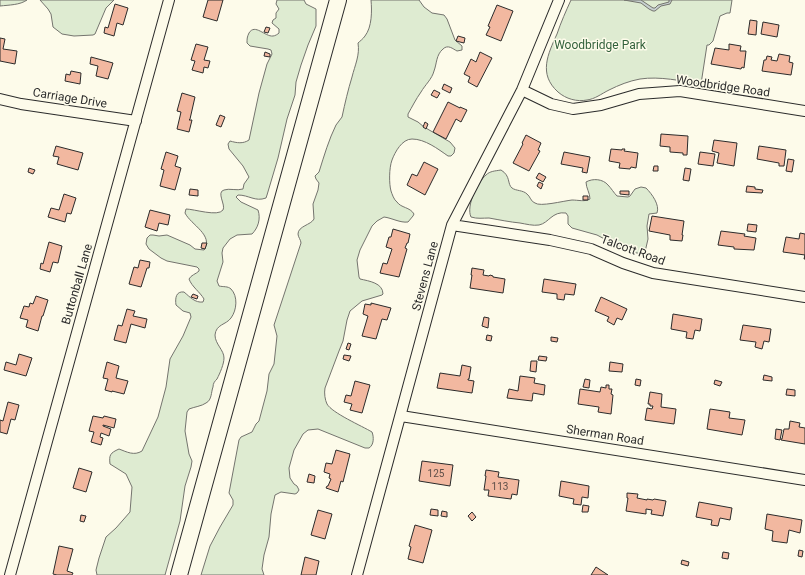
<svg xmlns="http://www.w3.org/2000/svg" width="805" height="575" font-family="Roboto,sans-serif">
  <rect width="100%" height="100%" fill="#fdfbea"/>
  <path fill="#deebd1" stroke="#74746e" d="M0 0H27C20 5 9 5 0 6Z
    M40 0H114L106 8 95 34 93 35 74 36 62 34 53 27 51 14 48 9Z
    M277 0H304L306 4 316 9V26L308 45 301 65 296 82 295 95 287 119 278 158 267 195 266 198C255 202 249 195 238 195L236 197 241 202 258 210C261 219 258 228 252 234L237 235 230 239 223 248 222 253 223 262 217 281 219 286C223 287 228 286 231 289 238 296 237 310 231 318 226 325 216 324 215 335 215 344 224 350 224 358 224 364 220 373 217 379 215 381 213 383 213 387 211 392 212 400 206 403 202 406 194 407 189 409L187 412 185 431 189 454 192 461 191 467 185 486 180 521 165 575H97L96 570 99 558 106 537 116 528 130 512 132 487 126 474 110 464C109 455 110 453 119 449 127 452 134 456 142 451L158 417 166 387 170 359 183 336 191 317 190 313 183 311 176 305C175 298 176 291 184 292 190 297 195 303 203 302L204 299C200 292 192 287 189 279 191 275 196 274 199 271V269L197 267 167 261 161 258 149 249 146 244 147 238 150 235H153L159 236 167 235 190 245 195 249 204 250C214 235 191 225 185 213L186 209C194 209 218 217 223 210 226 205 216 192 224 190 229 188 237 191 243 189L244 184 249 177 243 166 229 149 228 144 230 141C237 143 243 144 249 140L259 93 267 64 272 54 271 50 268 49 250 46 247 43C247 39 247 37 249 33 255 23 265 37 273 36 275 36 278 34 279 33V29L272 23 273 20 276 18V13L279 9 276 4Z
    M371 0H419L424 7 432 13 444 15 447 19 455 40 462 46V50L457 51C453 49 448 44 443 49 436 55 437 63 434 71 432 79 425 85 421 92 416 99 412 107 408 114V117L418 122 424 127 450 142 455 148 454 153 451 156H448C438 149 425 139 412 139 402 139 395 152 392 160 389 168 389 184 391 191 392 194 394 200 397 202 401 208 410 207 414 214L413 216 408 222C400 223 392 218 384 217L377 221 372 226 360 250 357 260 359 277 360 279C369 281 383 283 383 294L382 295 362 301 350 311 347 320 343 341 339 351 325 388C324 393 325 400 327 404 332 413 362 426 372 432 374 437 374 445 369 448H365L318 429 308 430 303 434 294 450 289 468 290 478 294 484 297 486 299 490 297 493 295 494 281 492 275 495 271 514 269 537 264 555 262 569 264 575H201L210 546 220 527 233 505V500L229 493 239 440 241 437 252 432 256 424 259 421 267 391 269 374 274 364 277 336 274 325 301 243C301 240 298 237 298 234 298 226 311 225 314 219L313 204 318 190 319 183 316 179 315 176 319 172C324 156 329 139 336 125 338 122 340 120 342 117 345 103 348 90 352 77 355 65 360 55 358 43 360 41 363 39 365 36 372 27 372 11 371 0Z
    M571 0H732L730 13H727L720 16 713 41 709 45H707L701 84C681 81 660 76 640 79 629 81 619 85 609 90 601 94 595 99 587 100 577 102 566 99 558 92 538 74 548 54 557 34 561 22 566 11 571 0Z
    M501 170C511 176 507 184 512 188 516 191 523 190 527 194 530 196 531 202 535 203 540 207 563 201 572 200 578 200 585 202 590 199 590 193 586 188 586 182 593 178 603 179 608 185 611 188 614 193 617 196L628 197 630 196 635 189 641 187 646 188C652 194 660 205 657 213L649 214 647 226 648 239 645 252 642 254 627 251 597 235 572 228 568 224V216L566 213C552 211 549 223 539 225 533 226 526 224 520 223 510 222 500 220 489 218 483 218 477 219 471 217 466 206 477 183 486 175 490 171 495 171 501 170Z"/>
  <path fill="#c7d0d0" stroke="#74746e" d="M624 0H641L653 8H655L658 5 669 2V0H672L670 4 661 6 655 11H653L649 9 641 3Z"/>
  <path fill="#f2b8a0" stroke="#2b2b2b" d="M208 0H223L217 21 203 17Z
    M115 4 128 8 123 25 117 23 114 36 104 33 105 27 108 28Z
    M497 5 513 11 501 41 486 35 490 27 488 26Z
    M750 20 757 21 756 35 748 34Z
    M763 22 779 25 777 37 761 34Z
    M266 27 270 28 268 33 264 32Z
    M458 36 465 38 464 43 456 41Z
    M0 38 5 39 3 49 17 51 15 64 0 61Z
    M196 44 208 47 204 60 210 61 208 68 204 67 203 73 192 70 195 61 191 60Z
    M729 44 741 46 740 51H746L744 68 742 67 741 69 711 64 715 48 729 50Z
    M265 52 270 54V57L264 56Z
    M480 52 492 58 477 87 468 82 470 77 464 74 471 59 476 62Z
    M779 54 790 56 789 62 793 63 791 75 762 71 764 60H766L767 56 772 57 771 60 777 61Z
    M91 57 113 63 108 79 96 76 98 66 90 64Z
    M71 71 81 73 80 84 65 81 66 74 70 75Z
    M444 84 452 88 450 93 442 89Z
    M434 90 440 93 437 98 431 95Z
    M182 93 195 97 190 119 189 120H192L189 132 177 129 181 112 177 111Z
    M448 102 460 108V107L467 110 461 122 456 119 446 139 433 132Z
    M220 115 225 117 221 127 216 125Z
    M425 122 428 124 426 129 423 127Z
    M661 134 688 136 687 155H683V153L670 152V147L660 146Z
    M526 135 541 143 538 150 540 151 529 171 513 163 523 144 522 143Z
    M714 140 737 143 734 166 717 163 719 153 712 151Z
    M56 146 83 153 78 170 57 164 59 157 53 156Z
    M759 146 786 150 784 166H779V163L757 159Z
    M611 149 622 150V149H625L624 151 638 153 636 168 631 167 630 169 619 168 620 163 609 161Z
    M166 152 178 156 175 166 181 168 175 190 160 186 164 170 161 169Z
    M564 152 590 157 587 173 582 172 583 168 561 164Z
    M700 152 715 154 713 166 698 164Z
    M788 159 794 160 792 172 786 171Z
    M424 162 438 169 425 195 407 185 412 174 417 176Z
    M654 166H658V171H653Z
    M29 168 35 170 33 174 28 172Z
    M685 168 691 169 689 181 683 180Z
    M539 173 546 177 543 182 536 178Z
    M539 182 543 184 541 189 537 186Z
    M747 186 755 187V189L763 190 762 193 746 192Z
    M190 189 198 190V196L189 195Z
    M620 191H629V195L620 194Z
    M64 194 76 198 71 214 67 213 65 222 48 217 51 208 59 210Z
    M583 196H588V200H583Z
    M150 210 170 215 168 225 159 223 157 231 145 227Z
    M652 216 684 221 682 235H683L682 241 670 240V235L649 231Z
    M748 224 757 225 756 232 747 231Z
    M393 229 410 234 408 243H407L405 248 407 249 399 277 380 273 383 263 387 264 392 249 386 247 389 237H391Z
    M721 231 745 234 744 236 756 238 754 250 734 249V247L718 245Z
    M800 233 805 234V259H804L805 255 783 252 786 237 799 239Z
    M49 242 62 246 58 263 53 262 50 272 40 269 41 263 43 264Z
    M202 243H207L205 249 201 248Z
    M140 260 150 262 149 268H147L141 287 129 284 134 267 138 268Z
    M472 268 484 270 483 275 489 276 490 275 493 276V277L505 279 503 293 470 288 472 275H471Z
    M544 279 576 284 574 295 565 294 564 300 557 299V294L542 292Z
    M193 294 198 296 197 299 191 297Z
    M36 296 48 300 43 316H42L38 331 26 327 28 320 20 318 24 306 29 307 30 303 33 304Z
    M601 297 627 309 622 320 617 318 614 325 607 321 609 317 595 311Z
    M371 303 391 308 387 320 382 319 376 339 362 336 368 316 363 314 365 304 371 305Z
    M127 309 135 311 133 316 147 319 145 328 131 324 126 343 114 340 118 325 122 326Z
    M673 314 702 319 700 331 695 330 693 339 686 338 687 332 671 329Z
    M484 317 489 318 488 328 482 326Z
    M743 325 771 329 769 342 764 341 762 349 755 347 756 342 740 340Z
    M487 335 492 336 491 341 486 340Z
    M551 337 558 338 557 342 551 341Z
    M348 343 351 344 349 350 346 349Z
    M19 354 32 358 26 376 4 370 6 362 16 365Z
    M344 355 351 356 349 361 343 359Z
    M539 356 547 357 546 361 538 360Z
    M531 361H537L536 372 530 371Z
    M107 362 119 366 116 378 128 381 124 394 112 391V392L105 390 108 379 103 378Z
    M610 362 623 364 622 372 609 371Z
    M462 365 471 367 469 379H468V380L474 381 472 393 437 388 440 373 460 376Z
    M764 375 772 377V381L763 380Z
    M520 376 535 378 534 383 545 385 544 395 533 393 532 401 507 398 509 389 518 391Z
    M585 379 590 380 589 388 583 387Z
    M636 379 641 380 640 386 635 385Z
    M715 380 722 382 720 386 714 384Z
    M355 381 370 385 362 413 350 410 352 404 344 402 346 395 351 396Z
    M606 385H609V389H612L611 394 613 395 611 414 598 412 599 407 578 404 580 389 600 392 601 387 606 388Z
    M787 389 795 390V396L786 395Z
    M650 392 662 394 661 407 676 409 674 424 645 420 647 408 652 409 653 406H650V404H648Z
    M8 402 19 405 15 420 11 419 7 434 0 432V420L3 421Z
    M710 409 730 412 729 418 745 420 742 435 707 429Z
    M93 416 103 418 104 416 116 419 114 428 103 425V426L111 429 109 436 101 433 100 437 103 438 101 445 91 442 94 432 89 431Z
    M790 421 800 423 799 427 805 428V444L781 440V439H782L784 429H789Z
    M776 429 782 430 780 440 775 439Z
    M336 450 350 454 343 482 341 481 338 492 326 488 327 486H328L331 479 329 478 330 474 324 472 326 463 332 464Z
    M422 461 453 465 450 486 419 481Z
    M79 468 92 472 86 492 73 488Z
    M486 470 499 472 498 477 519 480 517 495 512 494 511 499 488 496 489 490H484L486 476H485Z
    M309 474 315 476 314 483 307 482Z
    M561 481 589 486 588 498 582 497 581 505 573 504 574 499 559 496Z
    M627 493 638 494 637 498 647 500V499L653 500 654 499 666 501 663 516 651 514 652 510 646 509V514L626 511 628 498H627Z
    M699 502 732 508 730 520 720 518 718 526 711 525 712 520 696 517Z
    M583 505 589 506 588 512H582Z
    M431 509 438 510V516L430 515Z
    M318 510 332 514 325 539 311 535Z
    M442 511 447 512V517L441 516Z
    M472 512 476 517 472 521 468 516Z
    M767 514 802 520 800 533 789 530 787 543 772 541 773 531 765 529Z
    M81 515 86 516 84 522 80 521Z
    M415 525 432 530 423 563 408 559 411 547 409 546Z
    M59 546 73 549 67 571 73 573 72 575H57L53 574Z
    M799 550 803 551 802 557 798 556Z
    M723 552 729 553 728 559 722 558Z
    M305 557 319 561 316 575H301Z
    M682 560 689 562 688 566 681 564Z
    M596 567 608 575H591Z"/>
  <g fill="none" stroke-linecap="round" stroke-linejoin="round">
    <g stroke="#2b2b2b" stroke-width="12">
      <path id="street" d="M522 90 551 104 573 109 601 105 639 94 680 91 805 111
        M0 99 21 104 136 121
        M452 225 550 240 591 249 623 263 653 273 805 297
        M401 416 805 480
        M10 575 169 0
        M357 575 452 225 522 90 559 0"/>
    </g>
    <g stroke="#2b2b2b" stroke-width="18">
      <path id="primary" d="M179 575 338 0"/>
    </g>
    <use href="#street" stroke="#fdfbea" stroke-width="10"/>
    <use href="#primary" stroke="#fdfbea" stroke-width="16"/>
  </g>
  <g text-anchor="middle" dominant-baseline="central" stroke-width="3" stroke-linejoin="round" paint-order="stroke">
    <g font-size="10" fill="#5d4e48">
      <text x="436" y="473">125</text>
      <text x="500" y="486">113</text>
    </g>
    <g font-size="12" fill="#34623c" stroke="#fdfbea">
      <text x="600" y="45">Woodbridge Park</text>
    </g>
    <g font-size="12" fill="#2b2b2b" stroke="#fdfbea">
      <text transform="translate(723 86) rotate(8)">Woodbridge Road</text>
      <text transform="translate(70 98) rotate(9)">Carriage Drive</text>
      <text transform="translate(633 250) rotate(20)">Talcott Road</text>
      <text transform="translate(425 276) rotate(-75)">Stevens Lane</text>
      <text transform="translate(77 284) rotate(-74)">Buttonball Lane</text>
      <text transform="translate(605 435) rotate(9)">Sherman Road</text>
    </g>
  </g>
</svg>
